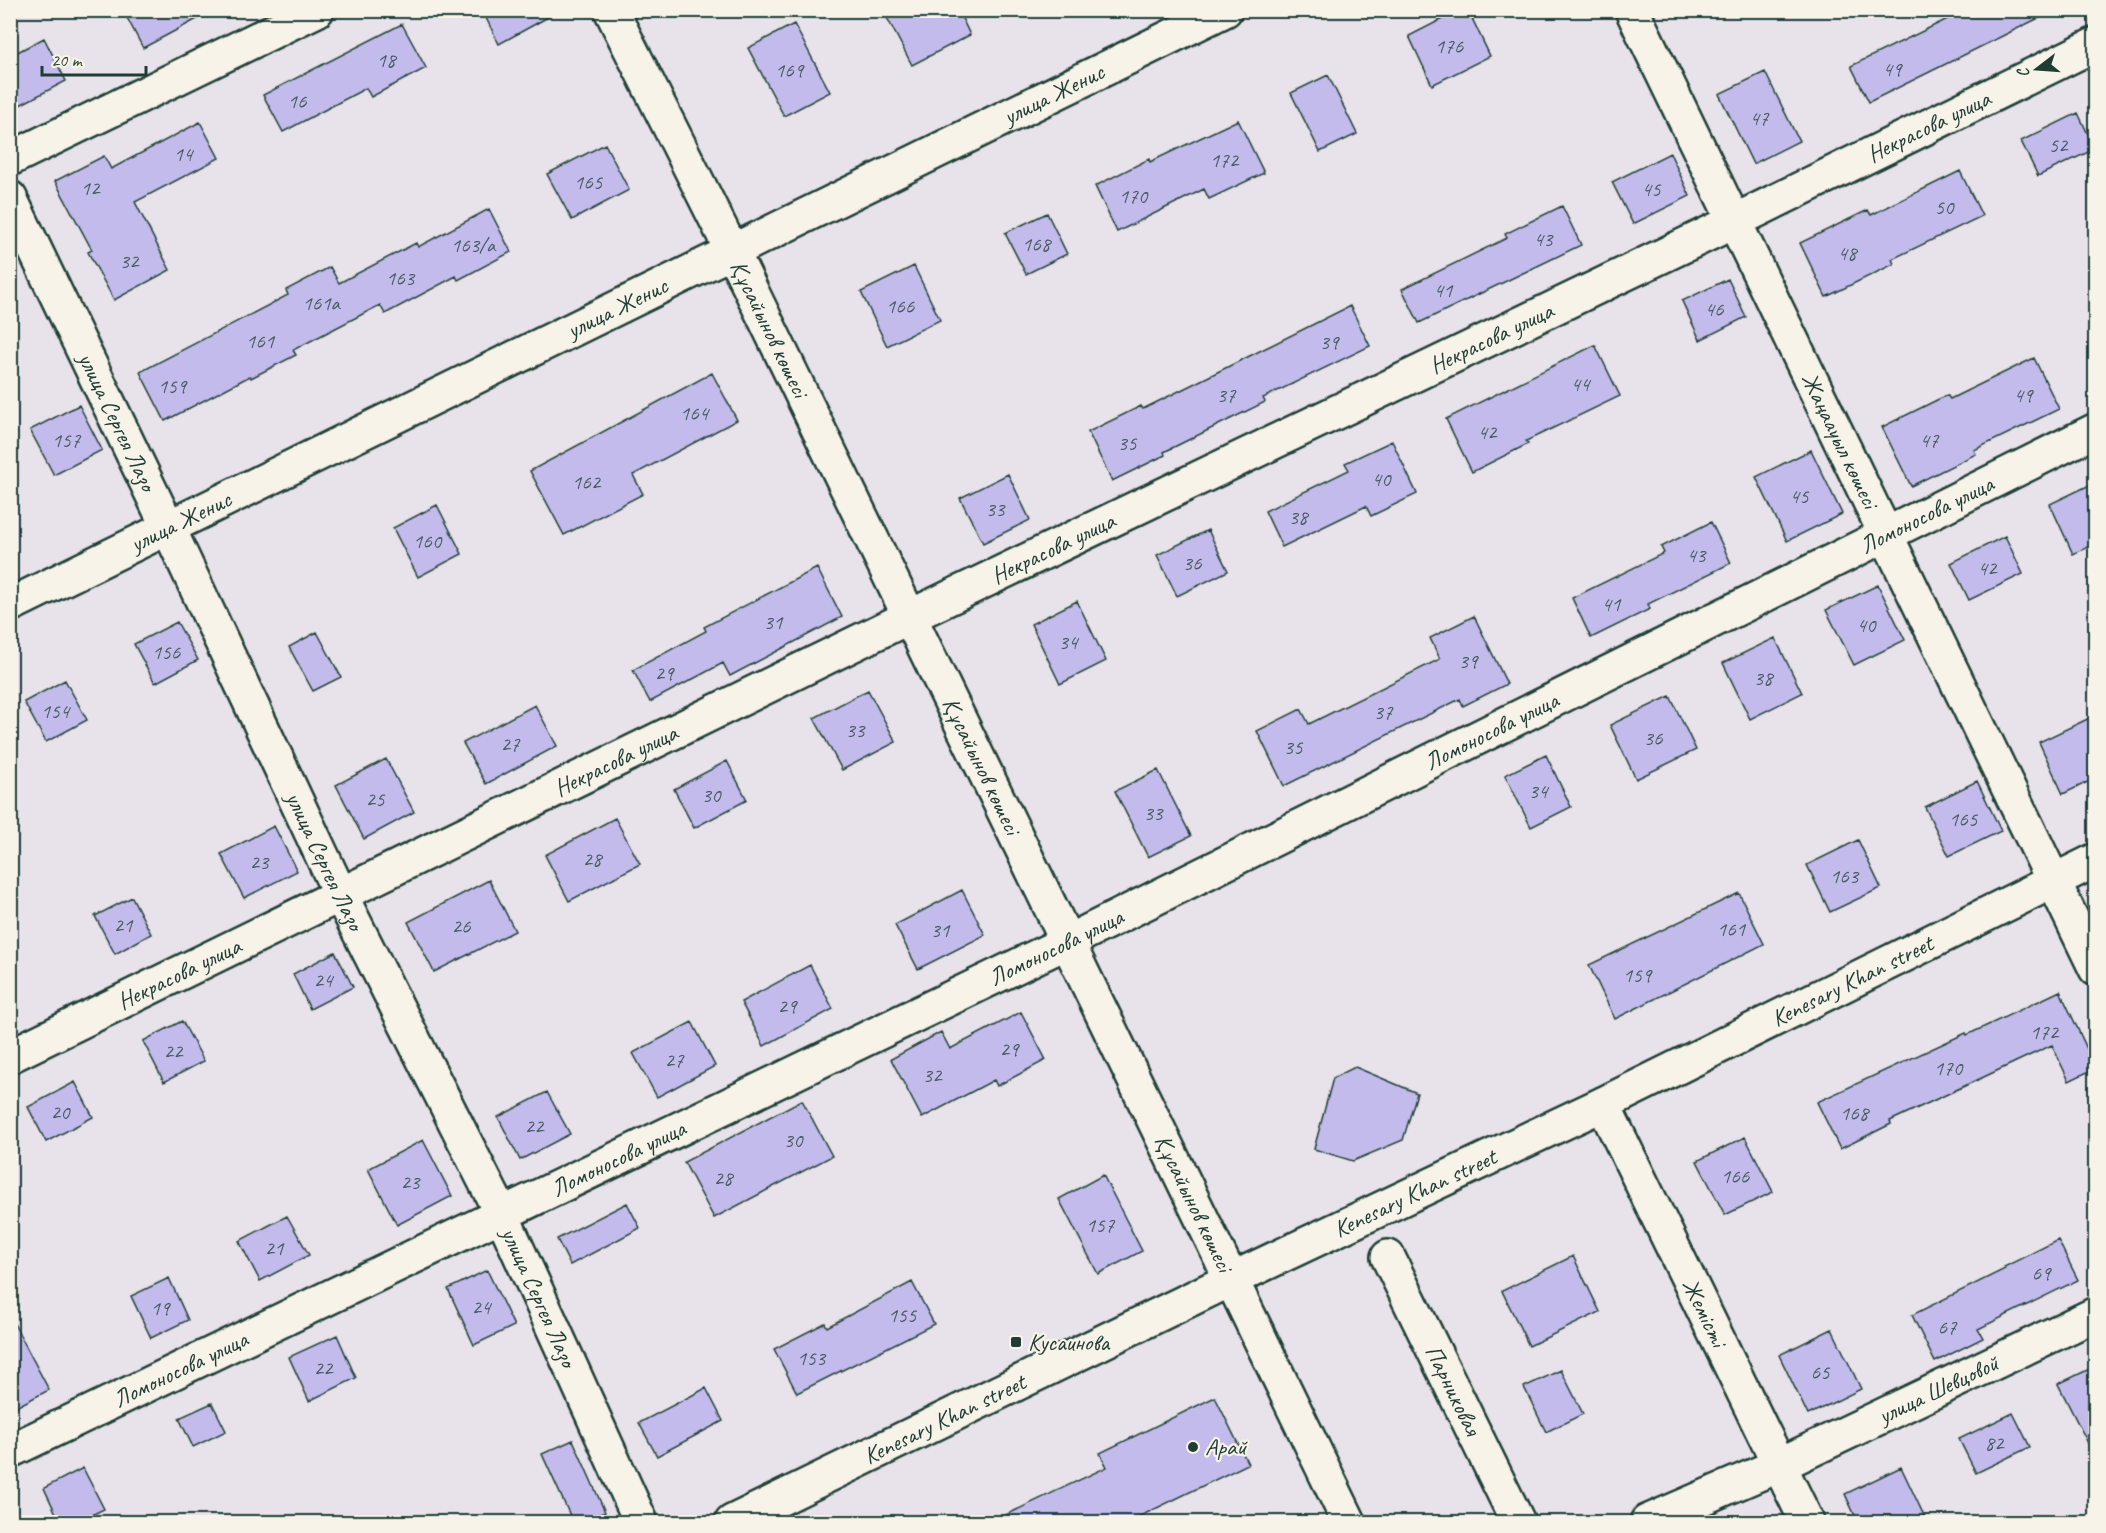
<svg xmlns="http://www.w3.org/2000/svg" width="2106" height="1533" font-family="Caveat,sans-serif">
  <rect width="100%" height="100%" fill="#e8e2ea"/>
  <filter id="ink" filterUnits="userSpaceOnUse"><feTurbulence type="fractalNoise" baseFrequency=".0167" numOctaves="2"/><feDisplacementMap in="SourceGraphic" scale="12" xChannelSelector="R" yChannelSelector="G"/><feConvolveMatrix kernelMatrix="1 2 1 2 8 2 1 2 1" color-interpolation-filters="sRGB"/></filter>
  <g filter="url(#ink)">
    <path fill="#c4bbed" stroke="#1f3d34" stroke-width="1.5" d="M123 10H214L143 48Z
      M482 10H561L499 44Z
      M883 10H958L970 35 912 65Z
      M1460 10H1468L1490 56 1432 85 1409 36Z
      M1966 10H2055L1869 102 1851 66Z
      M402 24 426 68 371 97 366 88 283 132 263 95Z
      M794 24 830 92 784 116 748 48Z
      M44 38 66 81 20 105 10 87V56Z
      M1765 72 1799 141 1753 164 1719 94Z
      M1328 75 1357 134 1320 152 1291 93Z
      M2078 113 2095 149 2038 176 2021 141Z
      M1238 120 1264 173 1209 199 1204 189 1117 232 1095 186 1149 159 1150 162Z
      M200 122 219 158 135 202 170 270 114 300 88 252 92 250 55 181 104 156 111 169Z
      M605 144 629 190 572 220 547 174Z
      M1670 153 1690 196 1633 224 1612 182Z
      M1960 171 1982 216 1892 259 1894 264 1826 297 1800 243 1868 210 1871 215Z
      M1562 206 1581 245 1419 323 1402 289 1507 238 1505 234Z
      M489 209 511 252 458 280 456 276 385 314 380 305 293 350 296 355 251 378 250 376 165 421 140 372 288 295 286 290 330 267 339 283 416 243 418 247Z
      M1047 213 1067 254 1026 274 1005 233Z
      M914 266 940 320 887 346 861 292Z
      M1728 279 1746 317 1700 340 1682 301Z
      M1350 306 1370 346 1263 398 1265 402 1164 452 1165 455 1112 481 1088 432 1141 406 1143 409Z
      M1595 345 1620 396 1526 441 1528 444 1472 472 1446 419Z
      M2034 358 2059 409 1974 450 1976 454 1911 486 1882 427 1947 395 1950 399Z
      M712 373 737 420 633 475 643 494 564 535 530 471Z
      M79 405 102 450 54 475 30 430Z
      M1392 441 1417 494 1371 516 1366 506 1282 547 1265 511 1349 470 1345 463Z
      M1811 450 1842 514 1787 541 1756 477Z
      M1008 474 1030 520 983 543 960 498Z
      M2096 482V543L2073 554 2050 504Z
      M437 505 462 554 418 577 393 528Z
      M1711 522 1731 563 1648 604 1650 609 1591 638 1572 598 1664 553 1661 547Z
      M1208 530 1228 571 1177 596 1157 555Z
      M2005 536 2023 574 1969 600 1951 563Z
      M817 568 842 617 730 676 723 663 650 702 633 670 706 631 704 627Z
      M1878 585 1905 640 1854 665 1826 610Z
      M1077 601 1106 661 1060 684 1031 624Z
      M1474 616 1507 684 1463 706 1460 699 1284 786 1257 731 1301 709 1309 724 1440 659 1430 638Z
      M177 622 198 660 155 683 134 644Z
      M317 632 341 677 313 691 289 647Z
      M1775 638 1802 693 1750 719 1723 663Z
      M65 680 87 720 46 742 24 702Z
      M868 690 896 742 842 770 814 718Z
      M1670 696 1696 750 1636 779 1610 725Z
      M535 705 557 746 486 784 463 743Z
      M2096 715V778L2063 794 2039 742Z
      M1546 755 1571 807 1531 827 1505 775Z
      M386 759 414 812 364 839 336 785Z
      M727 761 747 800 694 828 674 789Z
      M1158 770 1191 836 1148 857 1115 791Z
      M1977 781 2001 831 1949 856 1925 807Z
      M615 818 640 864 569 901 545 855Z
      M274 826 297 871 244 898 221 854Z
      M1858 840 1881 888 1830 912 1807 865Z
      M489 880 515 931 434 972 408 922Z
      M962 890 985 935 918 969 895 925Z
      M1739 893 1764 944 1615 1019 1589 965Z
      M132 897 151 934 115 954 95 916Z
      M335 952 353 987 310 1009 293 974Z
      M810 965 833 1009 764 1046 741 1002Z
      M2060 991 2096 1068 2069 1081 2052 1045 1890 1121 1891 1124 1840 1149 1817 1102 1966 1033 1967 1035Z
      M1021 1012 1046 1060 997 1086 994 1080 922 1118 891 1059 941 1032 950 1049Z
      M182 1021 204 1061 164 1082 143 1041Z
      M692 1022 715 1066 657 1097 633 1053Z
      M1355 1067 1417 1093 1403 1140 1353 1161 1314 1149 1333 1078Z
      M75 1082 93 1117 46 1142 28 1107Z
      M547 1092 570 1134 520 1160 498 1117Z
      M802 1100 832 1156 714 1218 684 1162Z
      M1745 1137 1773 1192 1725 1215 1697 1161Z
      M423 1140 452 1196 397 1225 368 1169Z
      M1103 1175 1142 1251 1098 1274 1059 1199Z
      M627 1203 640 1228 570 1265 557 1239Z
      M287 1216 309 1255 260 1281 239 1241Z
      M2058 1240 2078 1280 1978 1329 1983 1338 1935 1362 1912 1315 2005 1269 2004 1267Z
      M1573 1256 1600 1312 1529 1346 1502 1291Z
      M487 1270 514 1326 474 1345 448 1289Z
      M169 1278 188 1320 151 1338 131 1296Z
      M912 1282 934 1324 797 1393 774 1349 825 1323 827 1327Z
      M10 1316 49 1390 10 1410Z
      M1832 1329 1861 1389 1808 1415 1779 1355Z
      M337 1335 356 1378 309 1401 289 1357Z
      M2096 1366V1459L2058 1384Z
      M1561 1370 1583 1414 1546 1432 1524 1387Z
      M706 1388 723 1421 657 1456 639 1423Z
      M1215 1397 1248 1464 1128 1522H991L1107 1467 1100 1453Z
      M212 1403 226 1431 193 1447 179 1418Z
      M2013 1413 2030 1447 1976 1473 1959 1439Z
      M573 1440 605 1512 582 1522H573L542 1454Z
      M1901 1467 1927 1522H1858L1845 1494Z
      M83 1468 104 1509 77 1522H60L44 1488Z"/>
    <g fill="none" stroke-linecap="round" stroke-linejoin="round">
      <g stroke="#1f3d34" stroke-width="38">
        <g id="minor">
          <path id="s1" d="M611 10 732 251 1349 1522"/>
          <path id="s2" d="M1632 10 2096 969"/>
          <path d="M10 159 317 10"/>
          <path id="s3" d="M10 198 168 527 340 894 502 1215 641 1522"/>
          <path id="s4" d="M10 605 1225 10"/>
          <path id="s5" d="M10 1056 909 617 1735 221 2096 44"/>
          <path id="s6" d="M1603 1104 1807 1522"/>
          <path id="s7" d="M1388 1257 1518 1522"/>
          <path id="s8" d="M10 1451 1067 942 2096 430"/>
          <path id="s9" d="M1647 1522 1779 1465 2096 1314"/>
        </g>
      </g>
      <g stroke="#1f3d34" stroke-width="38">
        <g id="major">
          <path id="s10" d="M732 1522 1230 1280 1603 1104 2096 860"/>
        </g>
      </g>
      <use href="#minor" stroke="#f7f3e8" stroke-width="33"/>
      <use href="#major" stroke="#f7f3e8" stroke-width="33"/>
    </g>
  </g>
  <g fill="#1f3d34" stroke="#f7f3e8" stroke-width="2">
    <rect x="1010" y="1336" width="12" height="12" rx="3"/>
    <circle cx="1193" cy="1447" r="6"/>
  </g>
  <g text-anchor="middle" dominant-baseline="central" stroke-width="4.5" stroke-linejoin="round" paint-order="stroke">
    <g font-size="21" fill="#485c62">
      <text x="1449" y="46">176</text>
      <text x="386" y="60">18</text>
      <text x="1892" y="69">49</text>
      <text x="789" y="70">169</text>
      <text x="297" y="101">16</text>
      <text x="1759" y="118">47</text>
      <text x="2058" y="145">52</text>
      <text x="183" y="154">14</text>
      <text x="1224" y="160">172</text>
      <text x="588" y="182">165</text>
      <text x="90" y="188">12</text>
      <text x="1651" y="189">45</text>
      <text x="1133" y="196">170</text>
      <text x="1944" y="207">50</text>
      <text x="1543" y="239">43</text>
      <text x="1036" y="244">168</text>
      <text x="473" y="245">163/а</text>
      <text x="1847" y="253">48</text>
      <text x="129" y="261">32</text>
      <text x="400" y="278">163</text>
      <text x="1443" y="290">41</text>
      <text x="321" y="303">161а</text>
      <text x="900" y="306">166</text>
      <text x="1714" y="309">46</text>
      <text x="260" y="341">161</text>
      <text x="1329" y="342">39</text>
      <text x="1580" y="384">44</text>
      <text x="172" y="386">159</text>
      <text x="1226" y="395">37</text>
      <text x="2023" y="395">49</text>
      <text x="694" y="413">164</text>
      <text x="1487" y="432">42</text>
      <text x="66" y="440">157</text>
      <text x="1929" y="440">47</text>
      <text x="1127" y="443">35</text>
      <text x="1381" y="479">40</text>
      <text x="586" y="482">162</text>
      <text x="1799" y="496">45</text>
      <text x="995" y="509">33</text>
      <text x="1298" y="517">38</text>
      <text x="427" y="541">160</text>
      <text x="1696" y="555">43</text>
      <text x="1192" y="563">36</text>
      <text x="1987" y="568">42</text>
      <text x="1611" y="604">41</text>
      <text x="773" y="622">31</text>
      <text x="1866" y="625">40</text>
      <text x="1068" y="642">34</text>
      <text x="166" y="652">156</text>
      <text x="1468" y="661">39</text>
      <text x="664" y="673">29</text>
      <text x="1763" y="678">38</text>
      <text x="55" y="711">154</text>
      <text x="1383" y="712">37</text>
      <text x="855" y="730">33</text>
      <text x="1653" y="738">36</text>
      <text x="510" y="744">27</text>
      <text x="1293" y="747">35</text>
      <text x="1538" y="791">34</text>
      <text x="711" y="795">30</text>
      <text x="375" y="799">25</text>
      <text x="1153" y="813">33</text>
      <text x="1963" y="819">165</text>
      <text x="592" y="859">28</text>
      <text x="259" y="862">23</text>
      <text x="1844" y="876">163</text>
      <text x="123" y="925">21</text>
      <text x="461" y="926">26</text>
      <text x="1731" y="929">161</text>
      <text x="940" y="930">31</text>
      <text x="1637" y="975">159</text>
      <text x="323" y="980">24</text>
      <text x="787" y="1006">29</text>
      <text x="2044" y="1032">172</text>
      <text x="1009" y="1049">29</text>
      <text x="173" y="1051">22</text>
      <text x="674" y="1060">27</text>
      <text x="1948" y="1068">170</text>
      <text x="932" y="1075">32</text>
      <text x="60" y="1112">20</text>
      <text x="1854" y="1113">168</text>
      <text x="534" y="1126">22</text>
      <text x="793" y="1140">30</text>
      <text x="1735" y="1176">166</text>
      <text x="723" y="1178">28</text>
      <text x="410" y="1182">23</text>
      <text x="1100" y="1225">157</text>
      <text x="274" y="1248">21</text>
      <text x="2041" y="1273">69</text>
      <text x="481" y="1307">24</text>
      <text x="160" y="1308">19</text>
      <text x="902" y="1315">155</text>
      <text x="1947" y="1327">67</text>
      <text x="811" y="1358">153</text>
      <text x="323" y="1368">22</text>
      <text x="1820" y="1372">65</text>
      <text x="1994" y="1443">82</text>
    </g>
    <g font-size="24" fill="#1f3d34" stroke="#f7f3e8">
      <text stroke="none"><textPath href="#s4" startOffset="1162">улица Женис</textPath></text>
      <text stroke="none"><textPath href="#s5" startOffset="2132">Некрасова улица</textPath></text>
      <text stroke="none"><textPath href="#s4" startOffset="676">улица Женис</textPath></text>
      <text stroke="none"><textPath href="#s1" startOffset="356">Құсайынов көшесі</textPath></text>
      <text stroke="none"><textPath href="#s5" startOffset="1646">Некрасова улица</textPath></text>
      <text stroke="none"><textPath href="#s3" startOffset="248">улица Сергея Лазо</textPath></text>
      <text stroke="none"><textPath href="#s2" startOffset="478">Жаңаауыл көшесі</textPath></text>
      <text stroke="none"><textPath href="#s8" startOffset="2133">Ломоносова улица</textPath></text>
      <text stroke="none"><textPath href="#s4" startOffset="190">улица Женис</textPath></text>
      <text stroke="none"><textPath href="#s5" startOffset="1160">Некрасова улица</textPath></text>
      <text stroke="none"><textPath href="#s8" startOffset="1647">Ломоносова улица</textPath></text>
      <text stroke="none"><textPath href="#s5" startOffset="674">Некрасова улица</textPath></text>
      <text stroke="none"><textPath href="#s1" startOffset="842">Құсайынов көшесі</textPath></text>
      <text stroke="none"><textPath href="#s3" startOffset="734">улица Сергея Лазо</textPath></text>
      <text stroke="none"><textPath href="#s8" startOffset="1161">Ломоносова улица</textPath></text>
      <text stroke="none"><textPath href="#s5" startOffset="188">Некрасова улица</textPath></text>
      <text stroke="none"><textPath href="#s10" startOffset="1244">Kenesary Khan street</textPath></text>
      <text stroke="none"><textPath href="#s8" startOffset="675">Ломоносова улица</textPath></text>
      <text stroke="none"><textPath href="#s10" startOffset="758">Kenesary Khan street</textPath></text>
      <text stroke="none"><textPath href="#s1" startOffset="1328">Құсайынов көшесі</textPath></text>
      <text stroke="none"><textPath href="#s3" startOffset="1220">улица Сергея Лазо</textPath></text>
      <text stroke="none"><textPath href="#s6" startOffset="232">Жемісті</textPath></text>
      <text stroke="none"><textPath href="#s8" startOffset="189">Ломоносова улица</textPath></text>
      <text stroke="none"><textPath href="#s7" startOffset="148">Парниковая</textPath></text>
      <text stroke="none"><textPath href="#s9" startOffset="320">улица Шевцовой</textPath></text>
      <text stroke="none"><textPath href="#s10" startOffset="236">Kenesary Khan street</textPath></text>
    </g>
    <g font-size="24" fill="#1f3d34" stroke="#f7f3e8" text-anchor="start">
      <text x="1028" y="1342">Кусаинова</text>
      <text x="1205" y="1447">Арай</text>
    </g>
  </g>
  <rect width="2106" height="1533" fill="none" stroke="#f7f3e8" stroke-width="36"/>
  <rect x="18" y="18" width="2070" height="1497" fill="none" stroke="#1f3d34" stroke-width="2" filter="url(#ink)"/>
  <g transform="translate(2037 69) rotate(253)" stroke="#f7f3e8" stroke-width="4.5" paint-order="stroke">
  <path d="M0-4.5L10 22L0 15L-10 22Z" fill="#1f3d34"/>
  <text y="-9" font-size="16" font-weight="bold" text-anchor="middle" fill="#1f3d34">С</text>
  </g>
  <path d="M42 66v9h104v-9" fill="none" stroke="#1f3d34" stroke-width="3"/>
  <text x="51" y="66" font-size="18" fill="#1f3d34" stroke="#f7f3e8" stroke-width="4.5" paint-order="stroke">20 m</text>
</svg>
